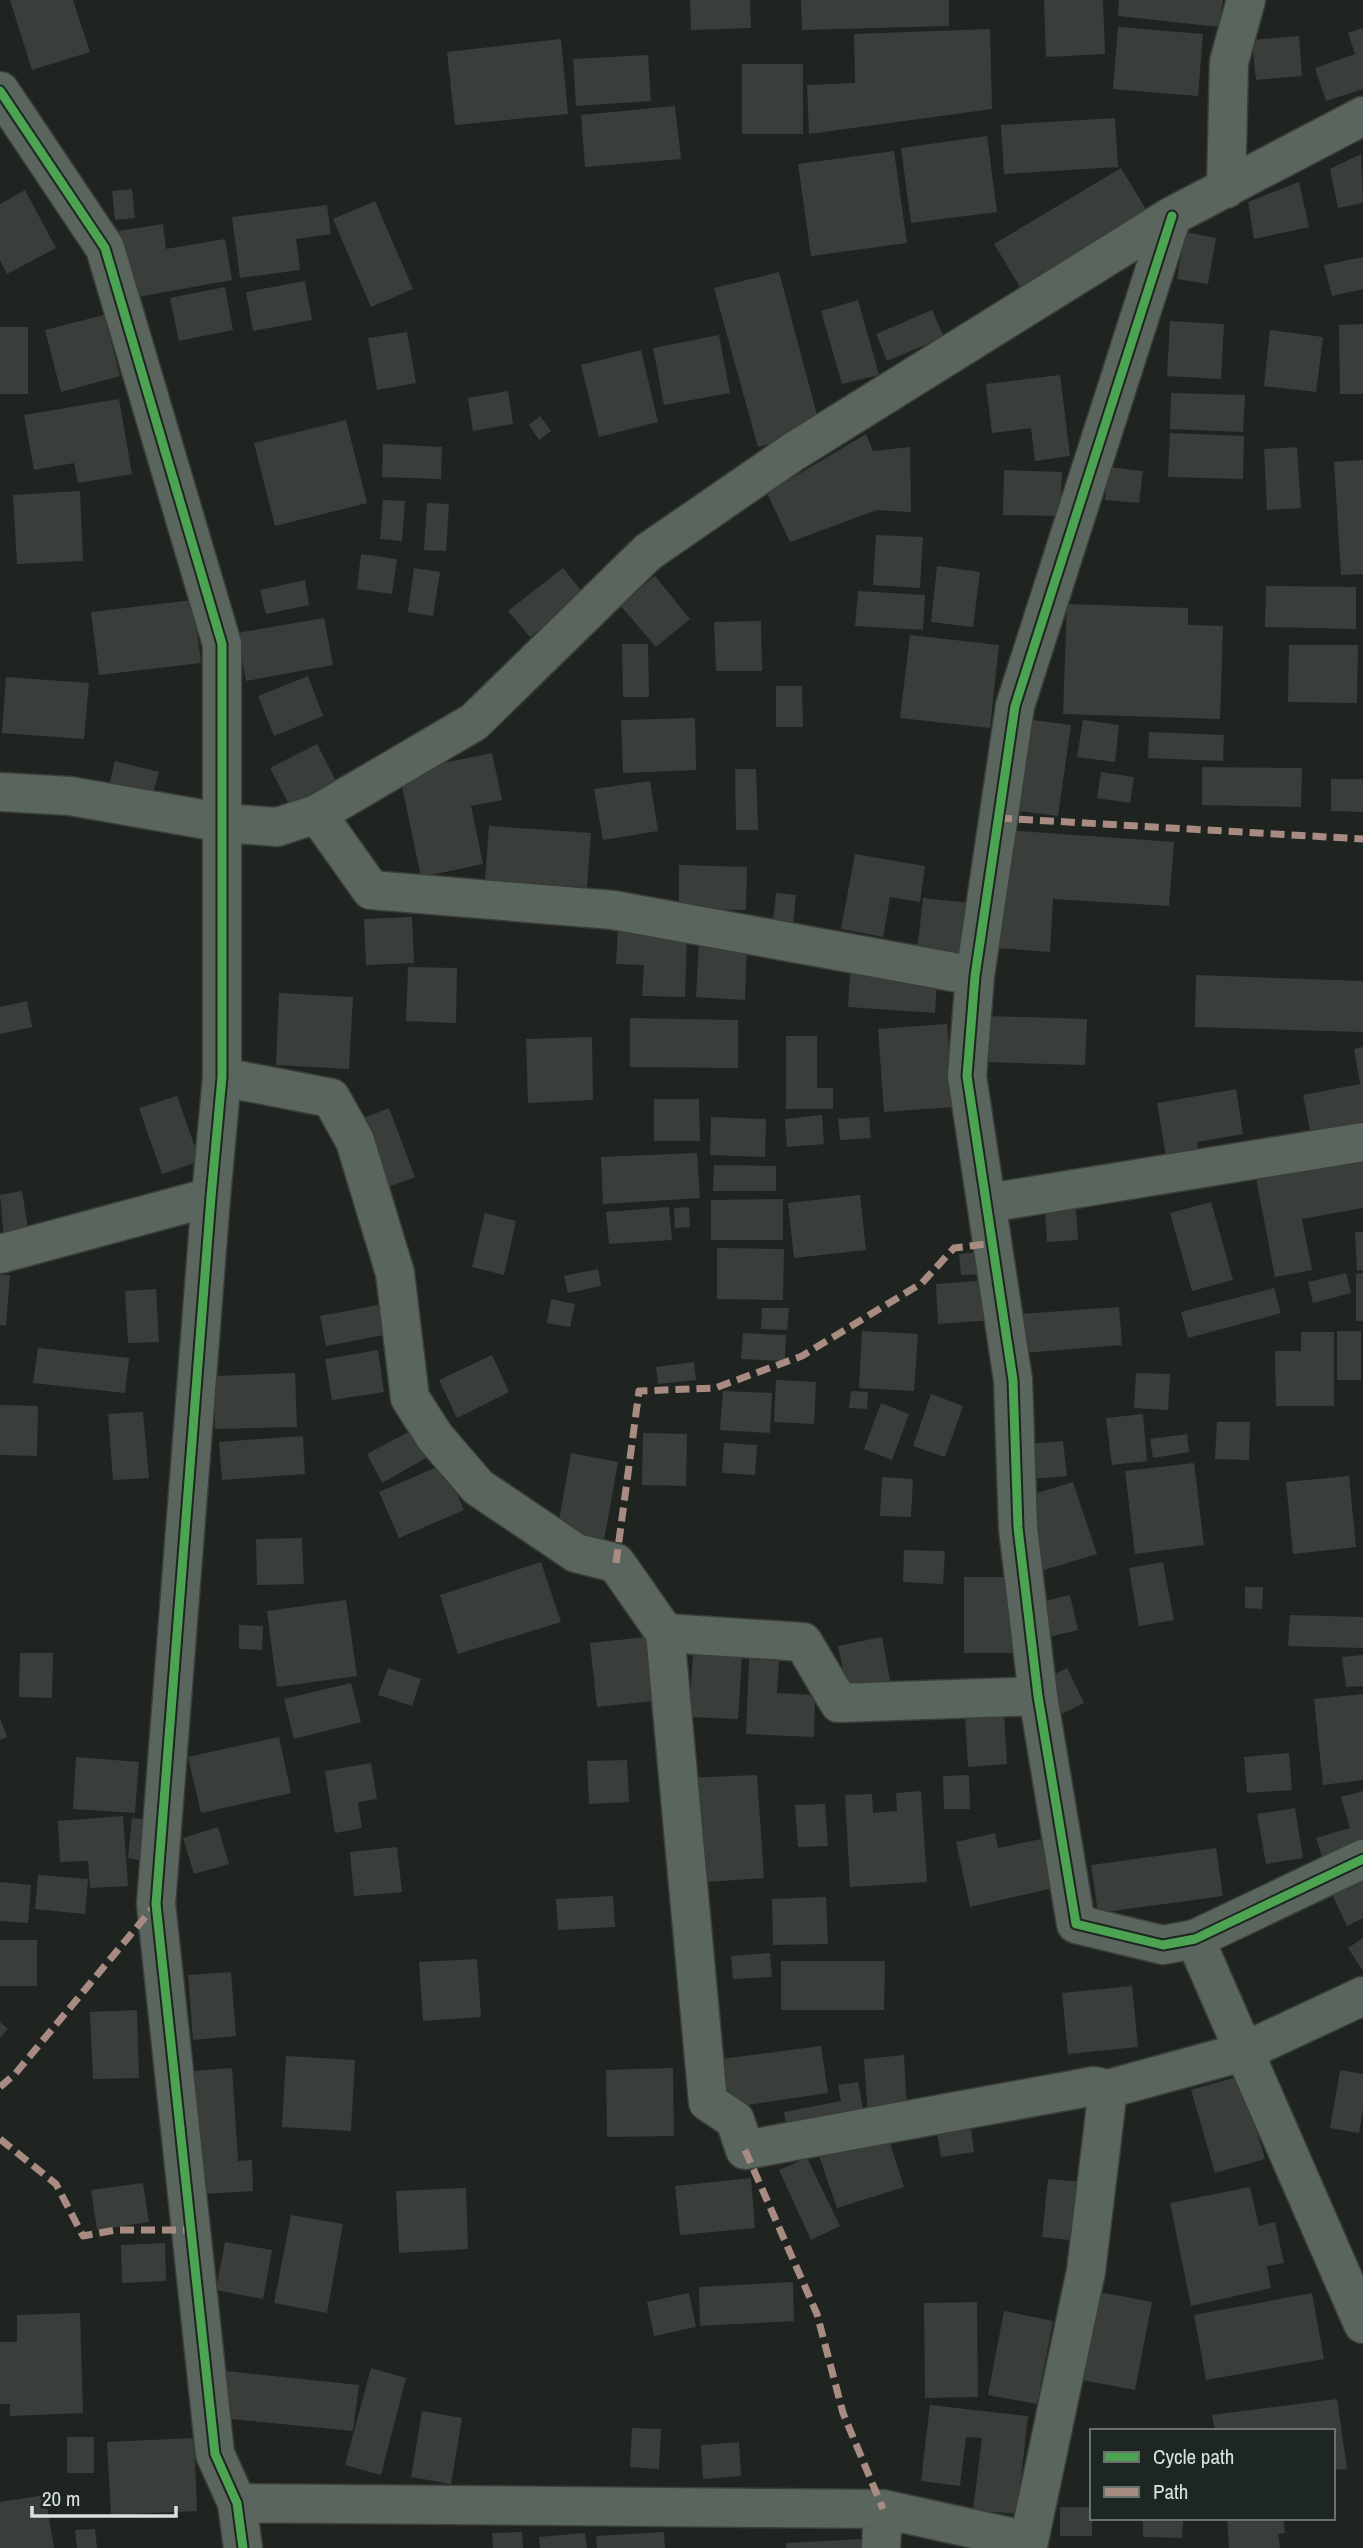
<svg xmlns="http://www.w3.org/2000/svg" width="1363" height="2548" font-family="'Archivo Narrow',sans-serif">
  <rect width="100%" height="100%" fill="#1f2421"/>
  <path fill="#3a3e3b" d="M10 0H73L90 52 32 70Z
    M690 0H750L751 28 691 30Z
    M801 0H949V26L802 30Z
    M1044 0H1103L1105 54 1046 57Z
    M1119 0H1223L1219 27 1118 16Z
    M1118 27 1203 34 1198 96 1113 89Z
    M1363 28V89L1326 101 1315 68 1355 54 1348 33Z
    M990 29 992 109 809 134 807 85 855 83 854 34Z
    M1299 36 1302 76 1256 80 1252 40Z
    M561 39 568 114 455 125 447 52Z
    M648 55 651 101 576 106 573 59Z
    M742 64H803V134H742Z
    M675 106 681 159 585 167 581 115Z
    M1115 118 1118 167 1004 174 1001 125Z
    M987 136 997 212 911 223 901 148Z
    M894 151 907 243 811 256 798 164Z
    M1361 154 1363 203 1338 208 1330 169Z
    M1121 168 1150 216 1023 292 994 244Z
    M1299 182 1309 227 1254 239 1248 202Z
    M132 189 135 218 115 220 112 191Z
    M25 190 56 248 7 274 0 260V204Z
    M375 201 413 289 371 307 333 219Z
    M327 205 331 234 296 239 300 270 240 278 232 217Z
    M163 224 166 249 225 239 232 280 132 298 119 231Z
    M1185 232 1216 238 1208 284 1177 279Z
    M1363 257V289L1332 296 1324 265Z
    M779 272 821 430 758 447 714 288Z
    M305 281 312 320 253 331 246 292Z
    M225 287 233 330 179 341 170 298Z
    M858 300 879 375 842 384 821 311Z
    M932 310 944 337 887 361 876 334Z
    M104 315 120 376 61 392 45 330Z
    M1170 321 1224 324 1221 379 1167 376Z
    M1363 324V394H1340L1339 325Z
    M0 327H28V394H0Z
    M1270 330 1323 337 1316 392 1264 386Z
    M407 332 416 383 377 390 368 338Z
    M719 335 730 393 664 405 653 348Z
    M641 350 658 422 599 437 581 365Z
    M1060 375 1070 456 1035 461 1031 428 992 433 986 384Z
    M508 391 513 424 473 431 468 398Z
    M1171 393 1245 395 1243 432 1170 429Z
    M119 399 132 474 78 483 74 463 34 470 24 415Z
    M540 416 551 431 539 440 529 425Z
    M346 420 367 503 275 526 254 443Z
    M1170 433 1244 436 1243 479 1168 477Z
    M866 434 873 451 910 447 911 512 877 510 790 542 767 493Z
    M383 444 442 447 441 479 382 477Z
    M1297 447 1301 508 1267 510 1264 449Z
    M1363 460V574L1341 575 1334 462Z
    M1108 467 1143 471 1139 503 1105 500Z
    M1004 470 1062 472 1060 516 1003 515Z
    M80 491 83 561 17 564 13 495Z
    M383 500 405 501 402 541 380 539Z
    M427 503 449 504 446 551 424 550Z
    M876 535 923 537 920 588 873 585Z
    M361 554 397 559 392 594 357 589Z
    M937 566 980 572 973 627 931 622Z
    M414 568 440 572 433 616 408 612Z
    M563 568 584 594 530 637 508 611Z
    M655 576 690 619 656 647 620 605Z
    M305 580 309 605 266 614 260 590Z
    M1266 586 1356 587V629L1265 627Z
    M858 591 925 595 923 630 855 626Z
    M193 600 201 663 99 675 91 612Z
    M1067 604 1188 608V625L1223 626 1220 719 1063 714Z
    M324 618 333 665 246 681 237 633Z
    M761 621 762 671H716L714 622Z
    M910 635 999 645 990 728 900 718Z
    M622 644H648L649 697H623Z
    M1289 645H1358L1357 703 1288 702Z
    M308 676 323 716 274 736 258 696Z
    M6 677 89 683 84 739 2 733Z
    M776 686H802L803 727H776Z
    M695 718 696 770 623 773 621 720Z
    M1025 719 1071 725 1058 816 1013 810Z
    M1083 720 1119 725 1115 762 1077 757Z
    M1149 732 1224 735 1223 761 1148 758Z
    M317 744 339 787 292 810 270 768Z
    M492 753 502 800 471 806 483 864 421 877 399 772Z
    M115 761 159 772 152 796 109 785Z
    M1202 767 1302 768 1301 807 1202 805Z
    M735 769H756L758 830H736Z
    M1101 772 1134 777 1130 803 1097 798Z
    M1331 779H1363V812L1331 811Z
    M650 781 658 831 603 840 594 789Z
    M489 826 591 833 587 887 485 880Z
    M1005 830 1174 842 1169 906 1053 899 1050 952 997 948Z
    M855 854 925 866 920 902 890 897 883 937 841 929Z
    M679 865 747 867 746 910 679 909Z
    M776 893 796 895 793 924 773 921Z
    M923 898 970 903 963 957 917 952Z
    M412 917 414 963 366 965 364 919Z
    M618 930 687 933 685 997 642 996 644 965 616 964Z
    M699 941 747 944 745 1000 696 997Z
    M408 967 457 968 456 1023 406 1021Z
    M850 974 937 979 935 1013 848 1007Z
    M1196 975 1363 981V1032L1195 1027Z
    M279 993 353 997 349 1069 276 1065Z
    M27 1001 32 1027 0 1034V1007Z
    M987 1016 1087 1019 1085 1065 985 1062Z
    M630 1018 738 1020V1068L630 1067Z
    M947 1024 953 1107 884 1112 878 1029Z
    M786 1036H817V1088H833V1109H786Z
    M592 1037 593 1100 528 1103 526 1039Z
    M1363 1047V1131L1312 1140 1303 1095 1360 1084 1354 1049Z
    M1236 1089 1243 1134 1197 1142 1200 1157 1167 1163 1157 1103Z
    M177 1096 200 1161 162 1174 139 1108Z
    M654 1099H699L700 1141H654Z
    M389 1108 415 1177 385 1188 359 1120Z
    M822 1115 824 1144 787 1147 785 1119Z
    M711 1117 766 1119 765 1157 710 1155Z
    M869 1117 871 1138 840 1140 838 1119Z
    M697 1153 700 1198 603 1204 601 1157Z
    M1363 1153V1208L1302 1219 1312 1270 1275 1277 1255 1173Z
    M714 1165 776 1166V1191H713Z
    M22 1191 29 1235 4 1239 0 1195Z
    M860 1195 866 1250 794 1258 788 1203Z
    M783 1199V1240H711V1200Z
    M1211 1202 1233 1280 1192 1291 1170 1213Z
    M669 1207 672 1240 609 1244 606 1212Z
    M689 1207 690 1227 675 1228 674 1208Z
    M1076 1209 1078 1240 1047 1242 1045 1211Z
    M485 1213 516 1221 504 1275 472 1267Z
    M1355 1232H1363V1270H1357Z
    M717 1248 784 1249 783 1300 717 1299Z
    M983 1252 984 1274 961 1275 959 1254Z
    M598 1269 601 1286 568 1293 564 1276Z
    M1346 1273 1351 1293 1313 1303 1308 1282Z
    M1363 1273V1321H1356V1274Z
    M0 1275H10L6 1326 0 1325Z
    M989 1280 992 1320 938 1324 936 1284Z
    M1274 1288 1281 1313 1188 1338 1181 1312Z
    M156 1289 159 1342 128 1343 125 1291Z
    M551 1299 575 1304 570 1327 547 1323Z
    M378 1305 384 1335 326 1346 320 1316Z
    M1119 1307 1122 1345 1023 1353 1020 1314Z
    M762 1308H789L787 1330 761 1329Z
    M862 1331 918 1334 914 1391 859 1388Z
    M1337 1331H1361V1380H1337Z
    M1301 1332H1334V1406H1276L1275 1351H1301Z
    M743 1333 786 1335 785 1361 741 1359Z
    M38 1348 129 1358 125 1393 33 1383Z
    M378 1350 384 1392 332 1400 325 1359Z
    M492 1355 509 1392 457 1418 439 1380Z
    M694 1362 696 1380 658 1384 656 1367Z
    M295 1373 297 1427 215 1429 214 1376Z
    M1136 1373 1170 1374 1168 1410 1134 1408Z
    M776 1380 816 1382 814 1424 774 1422Z
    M723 1391 772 1393 770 1433 720 1430Z
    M851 1391 868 1392 867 1409 849 1408Z
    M931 1394 963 1406 945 1457 913 1446Z
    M881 1403 909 1414 892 1460 864 1449Z
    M0 1405 38 1406 37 1456 0 1455Z
    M143 1412 149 1478 113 1480 108 1414Z
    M1143 1414 1147 1461 1112 1465 1106 1418Z
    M1217 1422H1250L1249 1460 1215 1459Z
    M412 1430 428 1457 382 1483 367 1454Z
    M643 1433 687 1434 686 1486 642 1485Z
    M1187 1434 1189 1452 1153 1458 1150 1439Z
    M303 1436 305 1474 222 1480 219 1442Z
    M1063 1441 1067 1476 1030 1479 1027 1444Z
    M724 1443 757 1445 755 1475 722 1473Z
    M571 1453 618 1462 604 1540 557 1532Z
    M1194 1463 1204 1545 1135 1554 1125 1471Z
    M444 1464 464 1510 399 1538 379 1492Z
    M1349 1476 1356 1547 1293 1554 1286 1482Z
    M882 1477 913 1479 911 1517 880 1516Z
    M1073 1482 1097 1554 1044 1570 1021 1498Z
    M302 1538 304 1584 257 1585 256 1539Z
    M904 1550 945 1551 943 1584 903 1582Z
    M541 1562 561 1622 458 1654 440 1595Z
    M1163 1562 1174 1620 1139 1626 1129 1568Z
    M964 1577H1016V1653H964Z
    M1245 1587H1263L1262 1609 1245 1608Z
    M1070 1595 1078 1630 1049 1637 1040 1602Z
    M346 1600 357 1676 277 1687 267 1611Z
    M1290 1615 1363 1617V1648L1288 1646Z
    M239 1625 263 1626 262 1650 239 1649Z
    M646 1637 653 1701 597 1707 590 1643Z
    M882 1637 891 1685 848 1694 838 1646Z
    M20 1653H53L52 1698 19 1697Z
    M693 1654 742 1657 738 1719 689 1717Z
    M1363 1655V1686L1346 1687 1342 1657Z
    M749 1659 779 1661 777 1693 815 1695 814 1737 746 1734Z
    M388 1668 421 1679 412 1706 378 1695Z
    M1067 1668 1084 1703 1062 1714 1045 1679Z
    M351 1683 361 1722 294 1739 284 1699Z
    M1363 1694V1780L1323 1785 1314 1699Z
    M1004 1714 1007 1764 968 1767 965 1716Z
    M0 1718 7 1737 0 1740Z
    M279 1737 291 1793 201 1813 188 1757Z
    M1289 1753 1292 1790 1247 1793 1244 1757Z
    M76 1757 139 1762 135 1813 73 1809Z
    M627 1760 629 1802 589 1804 587 1761Z
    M371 1763 377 1799 358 1802 362 1828 335 1833 325 1771Z
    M757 1775 764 1878 693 1883 686 1778Z
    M969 1775 970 1809H944L943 1776Z
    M921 1791 927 1882 850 1887 845 1795 872 1794 873 1813 897 1811 896 1793Z
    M1363 1791V1849L1323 1860 1316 1838 1350 1828 1341 1797Z
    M825 1804 828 1846 798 1847 795 1805Z
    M1295 1808 1303 1858 1266 1864 1257 1814Z
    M123 1816 128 1886 90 1888 88 1861 60 1862 58 1821Z
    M132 1818 149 1820 145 1861 128 1858Z
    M218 1827 229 1864 194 1874 183 1838Z
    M995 1833 998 1848 1041 1839 1053 1888 970 1907 956 1842Z
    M397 1847 402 1892 354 1896 350 1852Z
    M1216 1848 1223 1896 1098 1913 1091 1865Z
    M1359 1873 1363 1880V1918L1347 1926 1329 1888Z
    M38 1875 88 1879 85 1914 35 1909Z
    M0 1882 31 1885 28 1923 0 1921Z
    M613 1896 615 1927 558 1930 556 1899Z
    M826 1897 828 1944 773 1945 772 1899Z
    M1363 1938V1971L1348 1948Z
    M0 1940H37V1986H0Z
    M770 1953 772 1977 733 1979 731 1956Z
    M477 1959 481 2017 423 2021 419 1962Z
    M781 1961H885L884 2010H781Z
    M231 1972 236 2036 193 2040 188 1975Z
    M1132 1986 1138 2047 1068 2054 1062 1993Z
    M137 2010 139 2078 93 2079 90 2012Z
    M0 2022 8 2029 0 2038Z
    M821 2046 828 2093 727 2108 721 2059Z
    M904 2055 907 2112 868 2115 864 2059Z
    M286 2056 355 2060 351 2131 282 2127Z
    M232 2068 238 2161 252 2160 253 2191 202 2194 194 2071Z
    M673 2068 674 2136 607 2137 606 2070Z
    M1340 2070 1363 2074V2108L1359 2133 1330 2128Z
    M1240 2076 1265 2159 1215 2173 1191 2090Z
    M858 2082 865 2119 788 2133 784 2112 841 2101 838 2085Z
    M970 2121 974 2152 941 2157 936 2126Z
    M885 2127 904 2187 837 2208 817 2150Z
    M807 2158 840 2226 811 2240 779 2170Z
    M751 2178 755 2228 680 2235 675 2186Z
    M1048 2179 1083 2182 1077 2241 1042 2237Z
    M143 2183 149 2222 97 2230 91 2190Z
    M1250 2187 1259 2226 1275 2222 1284 2263 1267 2266 1271 2288 1191 2306 1170 2203Z
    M466 2188 468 2249 399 2253 396 2191Z
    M291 2215 343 2224 327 2313 274 2303Z
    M225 2242 272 2250 263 2299 216 2290Z
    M165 2243 166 2281 122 2283 121 2245Z
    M793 2282 794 2321 700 2326 699 2287Z
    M1094 2291 1152 2302 1135 2390 1077 2379Z
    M689 2293 696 2327 654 2336 647 2302Z
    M1312 2293 1324 2359 1206 2380 1194 2315Z
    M977 2302 978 2397 925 2398 924 2303Z
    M1004 2311 1053 2321 1037 2404 988 2395Z
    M80 2313 83 2413 10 2416V2404H0V2342H17V2315Z
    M371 2368 406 2378 381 2475 345 2465Z
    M225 2371 359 2385 353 2431 220 2418Z
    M1337 2399 1347 2469 1333 2470V2431H1215L1212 2415Z
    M930 2405 1028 2416 1017 2514 973 2510 982 2438 966 2437 960 2486 921 2481Z
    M422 2411 462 2418 451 2484 411 2477Z
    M632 2428 661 2429 659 2469 630 2467Z
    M67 2437H94V2473H67Z
    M194 2438 197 2511 111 2515 107 2442Z
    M739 2442 741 2476 703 2479 701 2445Z
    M45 2495 54 2548H0V2502Z
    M1060 2507H1092V2536H1060Z
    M1143 2518H1183L1182 2538 1143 2537Z
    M1227 2518H1283L1285 2533 1278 2534 1280 2548H1229Z
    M95 2529 97 2548H77L75 2530Z
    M522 2532 523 2548H493L492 2533Z
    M664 2532 665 2548H597L596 2536Z
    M585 2533 587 2548H540L539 2537Z
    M862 2539 863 2548H786V2543Z"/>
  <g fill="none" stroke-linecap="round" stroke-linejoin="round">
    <g stroke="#3a3e3b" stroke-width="41">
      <path id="minor" d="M0 91 105 248 222 644V1077L211 1197 156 1904 215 2454 237 2503 243 2548
        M1226 189 1229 62 1246 0
        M1172 216 1015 706 975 976 967 1076 1013 1380 1018 1528 1038 1696 1076 1924 1163 1945 1195 1939 1363 1859
        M0 792 70 796 224 823 277 827 317 814 474 722 648 552 793 452 1172 216 1363 116
        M317 814 371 890 613 910 975 976
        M222 1077 331 1098 355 1141 395 1273 410 1398 435 1437 478 1487 576 1553 616 1563 665 1633 708 2102 735 2120 745 2150 1094 2086 1108 2089 1243 2052 1363 1996
        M988 1203 1363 1142
        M0 1254 211 1197
        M665 1633 803 1642 839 1703 1038 1696
        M1195 1939 1363 2324
        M237 2503 883 2509 1029 2541 1086 2271 1108 2089
        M881 2548 883 2509"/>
    </g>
    <use href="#minor" stroke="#5a655d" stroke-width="38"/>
    <path stroke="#a88b81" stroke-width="7" stroke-dasharray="14 7" stroke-linecap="butt" d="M998 818 1363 839
      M616 1563 639 1391 715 1388 802 1356 922 1283 954 1248 994 1243
      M0 2087 15 2074 156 1904
      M0 2139 56 2184 83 2236 116 2230H191
      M745 2150 817 2314 843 2413 883 2509"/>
    <g stroke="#1d2620" stroke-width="13">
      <path id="cycleway" d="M0 91 105 248 222 644V1077L211 1197 156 1904 215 2454 237 2503 243 2548
        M1172 216 1015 706 975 976 967 1076 1013 1380 1018 1528 1038 1696 1076 1924 1163 1945 1195 1939 1363 1859"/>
    </g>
    <use href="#cycleway" stroke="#4ca352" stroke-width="9"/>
  </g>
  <rect x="1090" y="2429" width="245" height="91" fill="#1d2620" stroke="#69716c" stroke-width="2"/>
  <rect x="1104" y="2452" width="35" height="10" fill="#4ca352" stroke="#69716c" stroke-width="2"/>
  <text x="1153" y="2464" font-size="21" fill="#dbe1dd">Cycle path</text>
  <rect x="1104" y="2487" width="35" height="10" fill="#a88b81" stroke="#69716c" stroke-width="2"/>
  <text x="1153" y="2499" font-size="21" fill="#dbe1dd">Path</text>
  <path d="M32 2506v10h144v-10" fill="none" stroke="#dbe1dd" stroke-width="3.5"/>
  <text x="42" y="2506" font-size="21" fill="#dbe1dd" stroke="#1d2620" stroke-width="5" paint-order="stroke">20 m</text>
</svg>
